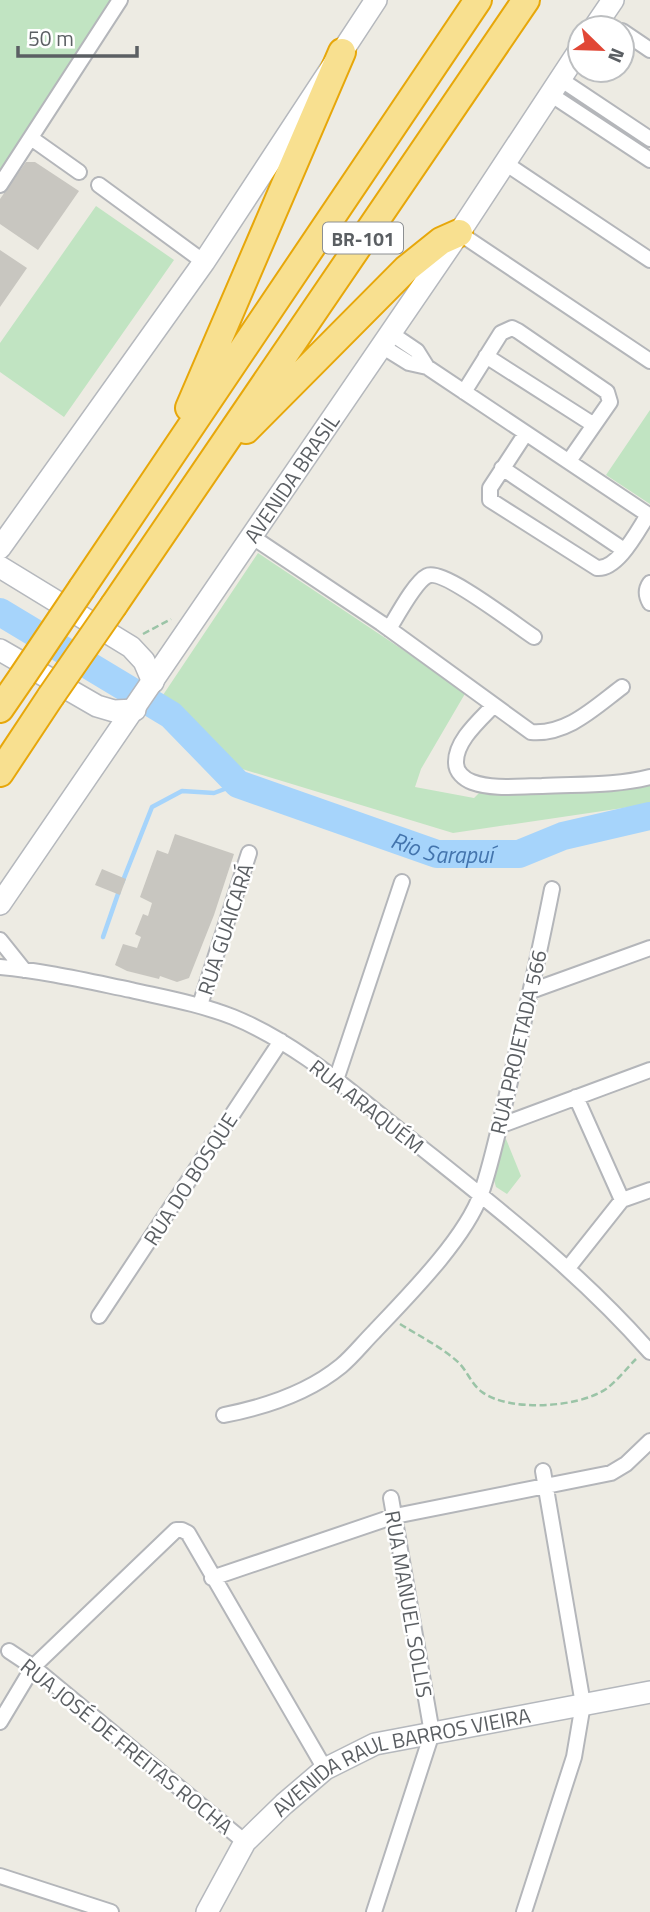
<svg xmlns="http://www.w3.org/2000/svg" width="650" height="1912" font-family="'Titillium Web',sans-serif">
  <rect width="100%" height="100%" fill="#edebe3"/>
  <path fill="#c1e4c2" d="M0 0H120L0 185Z
    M96 206 174 260 64 417 0 372V343Z
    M650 410V504L606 475Z
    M258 553 466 692 421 769 415 787 474 798 481 791 650 783V804L453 833 229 765 174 709 159 701Z
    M506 1139 521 1176 507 1194 496 1187 494 1180 503 1140Z"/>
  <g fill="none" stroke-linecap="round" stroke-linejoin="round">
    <path stroke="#a6d4fb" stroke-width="4.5" d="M122 883 152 807 182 791 214 793 238 784
      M103 937 119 891"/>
    <path stroke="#a6d4fb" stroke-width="28" id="s1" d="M0 612 171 715 238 784 437 854H519L563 836 650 816"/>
  </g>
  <path fill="#c8c6c0" d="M26 162H35L79 191 38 250 0 224V199Z
    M0 250 27 268 0 307Z
    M175 834 234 854 214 915 189 978 177 982 160 976 159 979 127 971 115 965 123 944 137 948 141 937 135 934 143 914 148 916 152 903 140 897 157 850 168 854Z
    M102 869 126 879 120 895 95 885Z"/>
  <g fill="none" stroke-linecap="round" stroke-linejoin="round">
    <g stroke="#b4b6ba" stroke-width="18">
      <path id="street" d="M622 31 650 50
        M560 79 650 139
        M550 94 650 160
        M31 138 79 172
        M511 167 650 260
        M0 185 120 0
        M99 185 204 262
        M459 233 650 361
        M389 332 417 351 427 367
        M380 345 409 363 427 367 650 516
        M486 356 594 425
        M464 392 501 333 512 328 518 331 607 392 610 402 569 461
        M526 433 490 488V500L597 568C618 570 638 530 648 515
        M502 468 624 550
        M251 536 381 623 531 732C567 735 594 708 622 687
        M650 583C645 590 646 596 650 603
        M389 629C397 616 415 582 427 576 443 568 517 626 534 637
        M494 705C480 720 455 741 456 763 456 772 464 779 472 782 494 790 520 786 542 786 578 784 615 786 650 777
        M0 940 24 970
        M0 967C44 971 87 981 131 990 166 998 200 1004 233 1017 299 1044 353 1094 408 1137 493 1205 578 1270 650 1352
        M531 991 650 948
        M200 1005 249 853
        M336 1080 402 882
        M576 1097 622 1200
        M499 1126 650 1070
        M568 1268 622 1200 650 1190
        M99 1316 281 1041
        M224 1415C265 1407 308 1393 341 1366 353 1356 363 1343 374 1332 407 1297 465 1239 481 1194 493 1159 500 1122 509 1086 524 1021 539 955 552 889
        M212 1578 395 1516 611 1473 626 1464 650 1441
        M9 1651 33 1667 245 1842
        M0 1722 33 1667 176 1530H182L188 1533 325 1769
        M0 1876 111 1912
        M374 1912 432 1733 391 1498
        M524 1912 574 1757 583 1704 543 1471"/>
    </g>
    <g stroke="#b5b8bd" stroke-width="24">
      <g id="secondary">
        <path d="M594 28 613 0"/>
        <path d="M0 548 204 262 376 0"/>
        <path d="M0 567 131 647 144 661 153 682"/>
        <path d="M0 650 97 706 114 711 135 710"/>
        <path id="s2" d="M0 904 459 233 580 49"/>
        <path id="s3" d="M207 1912 245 1842 284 1804 325 1769 375 1744 650 1692"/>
      </g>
    </g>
    <g stroke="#e7a70a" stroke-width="30">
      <path id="highway" d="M189 408 342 52
        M246 430 406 269 441 241 459 233
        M82 588 478 0
        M114 605 526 0
        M0 709 22 677
        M0 773 51 696"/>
    </g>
    <path stroke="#9bc4a7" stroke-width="2.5" stroke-dasharray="7 3.5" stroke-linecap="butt" d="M143 634 171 619
      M400 1324C419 1336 442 1347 459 1363 467 1371 472 1385 482 1392 509 1412 578 1408 606 1389 617 1381 627 1368 636 1359"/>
    <use href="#street" stroke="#fff" stroke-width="14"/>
    <use href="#secondary" stroke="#fff" stroke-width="21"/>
    <use href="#highway" stroke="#f8e090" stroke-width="26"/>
    <g stroke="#e7a70a" stroke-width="30" stroke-linecap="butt">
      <path id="highway-bridge" d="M22 677 82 588
        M51 696 114 605"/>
    </g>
    <use href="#highway-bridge" stroke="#f8e090" stroke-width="26"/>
  </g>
  <g text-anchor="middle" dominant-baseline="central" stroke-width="5" stroke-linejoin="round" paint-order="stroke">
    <rect fill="#fff" stroke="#8c8f92" stroke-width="2" x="323" y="222.5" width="80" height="31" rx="5"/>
    <g font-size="19" font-weight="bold" fill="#5b5f63">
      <text x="363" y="238">BR-101</text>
    </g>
    <g font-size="21" fill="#5b5f63" stroke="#fff">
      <text stroke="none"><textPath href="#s2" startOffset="516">AVENIDA BRASIL</textPath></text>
      <text transform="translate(225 929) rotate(-72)">RUA GUAICARÁ</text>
      <text transform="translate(518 1042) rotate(-77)">RUA PROJETADA 566</text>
      <text transform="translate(367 1106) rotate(38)">RUA ARAQUÉM</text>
      <text transform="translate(190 1179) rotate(-57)">RUA DO BOSQUE</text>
      <text transform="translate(409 1604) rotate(80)">RUA MANUEL SOLLIS</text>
      <text transform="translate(127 1746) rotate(39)">RUA JOSÉ DE FREITAS ROCHA</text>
      <text stroke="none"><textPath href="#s3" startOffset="262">AVENIDA RAUL BARROS VIEIRA</textPath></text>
    </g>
    <g font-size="23" font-style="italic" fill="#4374ad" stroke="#fff">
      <text stroke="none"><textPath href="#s1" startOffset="511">Rio Sarapuí</textPath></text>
    </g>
  </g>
  <g transform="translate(601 49) rotate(113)"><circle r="33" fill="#ffffff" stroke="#bdbfc1" stroke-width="2"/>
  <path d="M0-5L12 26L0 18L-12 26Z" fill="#e14736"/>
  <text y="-10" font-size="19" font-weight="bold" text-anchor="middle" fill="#5b5f63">N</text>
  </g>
  <path d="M18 46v10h119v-10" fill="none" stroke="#5b5f63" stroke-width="3.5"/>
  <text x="28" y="46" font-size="21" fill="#5b5f63" stroke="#ffffff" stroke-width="5" paint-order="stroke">50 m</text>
</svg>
